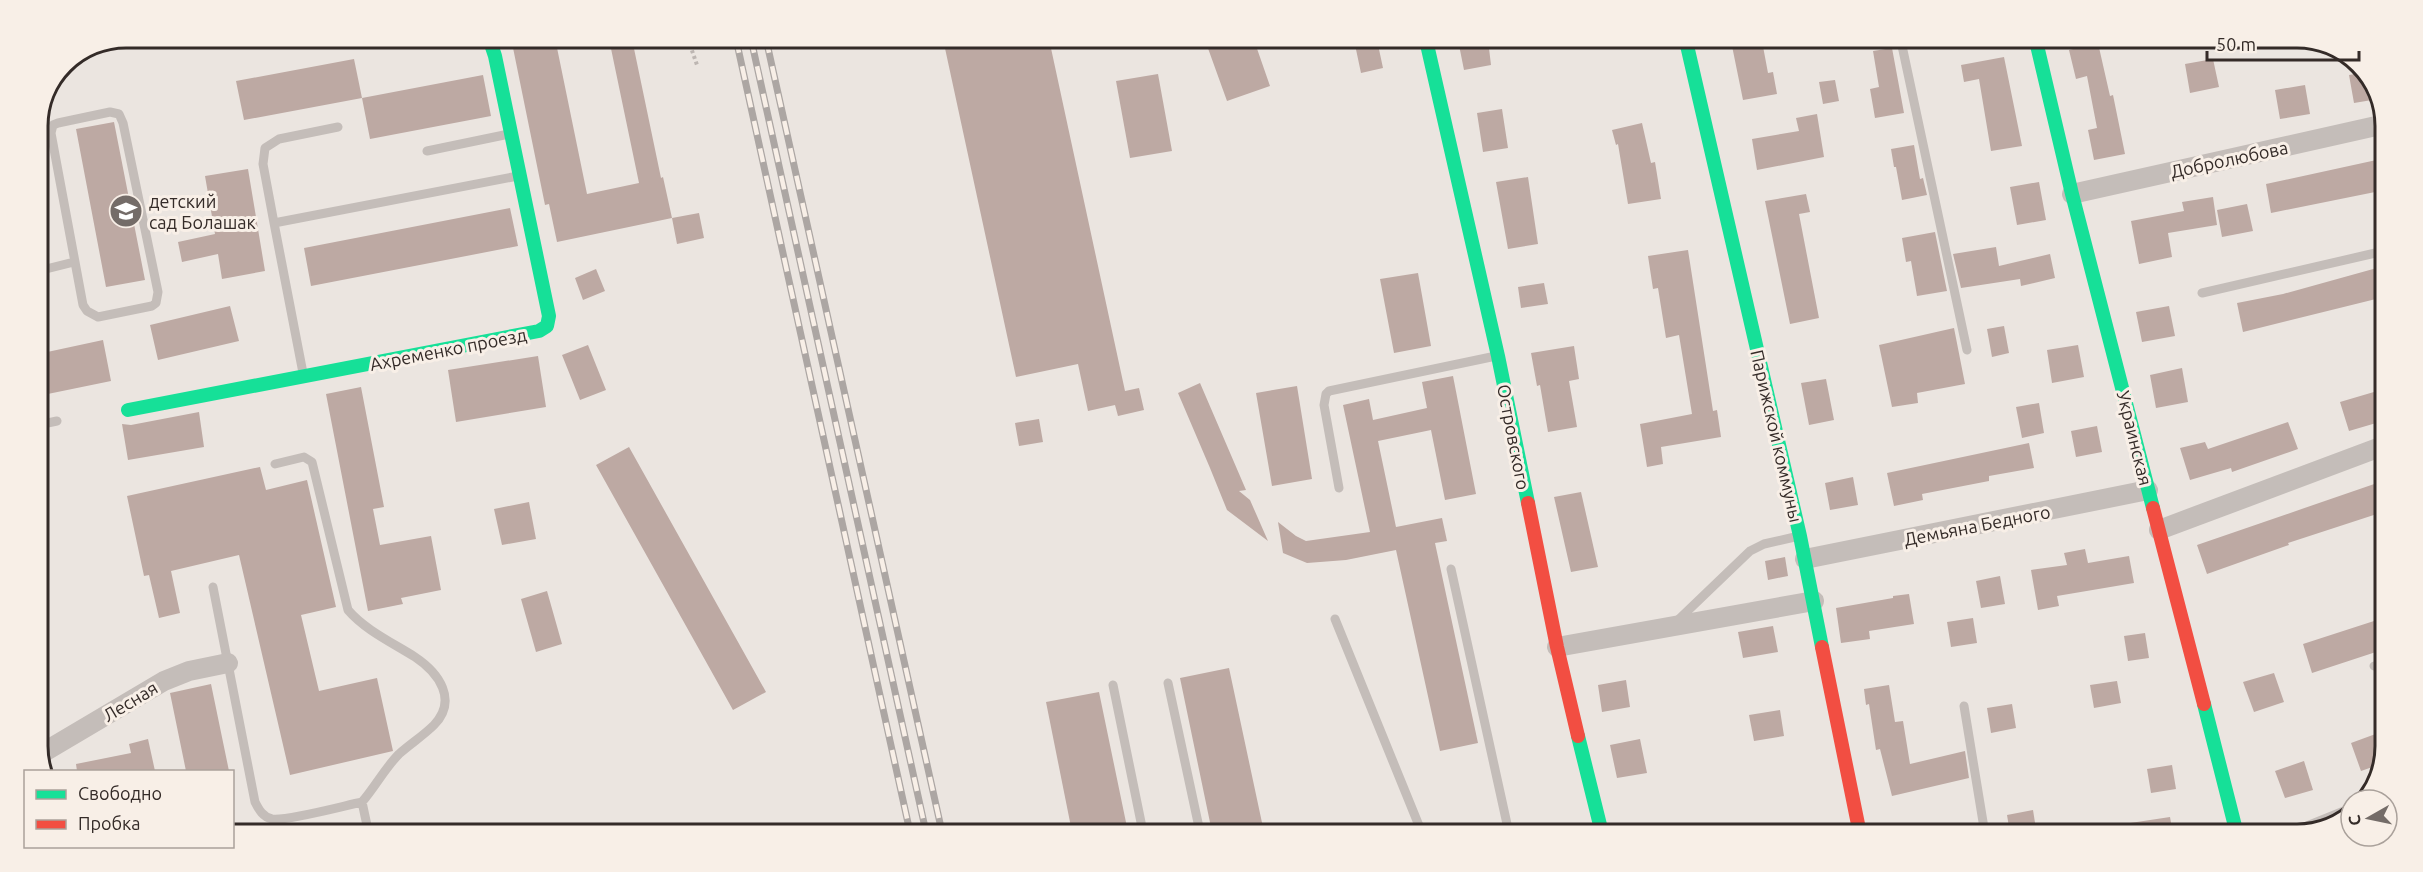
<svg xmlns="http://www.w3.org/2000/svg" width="2423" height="872" font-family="Ubuntu,sans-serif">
  <rect width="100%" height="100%" fill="#ebe5e0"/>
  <path fill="#bda9a3" d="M511 38H555L587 194 639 183 609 39H632L661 178 663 177 672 218 557 242 549 204 545 205Z
    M943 39H1049L1125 391 1139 388 1144 410 1118 416 1115 405 1088 411 1078 364 1016 377Z
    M1205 40H1254L1270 86 1227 101Z
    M1354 40H1377L1383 68 1361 73Z
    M1488 40 1491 65 1464 70 1459 45Z
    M1731 41H1762L1768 73 1773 72 1777 94 1743 100Z
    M2098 43 2110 96 2113 95 2125 154 2094 160 2088 130 2097 128 2087 76 2076 79 2069 50Z
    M1892 48 1904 113 1875 118 1870 89 1879 87 1873 51Z
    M2004 57 2022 146 1991 151 1979 79 1964 82 1961 65Z
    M354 59 362 98 244 120 236 81Z
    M2213 59 2219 87 2190 93 2185 64Z
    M2367 72 2378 99 2354 103 2349 75Z
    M1158 74 1172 151 1130 158 1116 81Z
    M483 75 491 116 370 139 362 98Z
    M1835 80 1839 101 1823 104 1819 82Z
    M2305 85 2310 114 2280 119 2275 90Z
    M1502 109 1508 148 1483 152 1477 113Z
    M1817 114 1824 157 1757 170 1752 139 1799 131 1796 118Z
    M114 122 145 280 106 287 76 129Z
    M1642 123 1651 163 1655 162 1661 199 1628 204 1618 144 1616 145 1612 130Z
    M1914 145 1920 179 1923 178 1927 195 1902 200 1896 167H1894L1891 149Z
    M2381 159 2385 190 2271 213 2266 184Z
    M248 169 265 271 222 279 218 254 182 262 178 242 215 234 205 176Z
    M1528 177 1538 244 1508 249 1496 182Z
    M2039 182 2046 220 2017 225 2010 187Z
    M1806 194 1810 212 1799 214 1819 318 1790 324 1765 201Z
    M2213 197 2217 225 2168 233 2172 257 2139 264 2131 221 2184 211 2182 202Z
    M2247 204 2253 231 2222 237 2217 210Z
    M510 208 518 246 311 286 304 248Z
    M699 213 704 238 677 244 672 218Z
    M1935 232 1947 291 1917 296 1911 261 1906 262 1902 238Z
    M1996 247 1999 266 2050 254 2055 278 2021 286 2020 279 1961 288 1953 254Z
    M1688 250 1713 411 1717 410 1721 437 1661 447 1663 464 1647 467 1640 424 1692 414 1679 335 1666 338 1658 288 1653 289 1648 256Z
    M2384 266V297L2243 332 2237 303 2283 294Z
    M596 269 605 291 583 300 575 278Z
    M1418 273 1431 346 1394 353 1380 279Z
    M1544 283 1548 304 1521 308 1518 287Z
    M230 306 239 341 158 360 150 325Z
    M2169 306 2175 336 2142 342 2136 312Z
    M2004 326 2009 353 1992 357 1987 329Z
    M1954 328 1965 384 1917 393 1918 403 1892 407 1879 345Z
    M103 340 111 381 38 396V354Z
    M588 345 606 390 580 400 562 355Z
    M2078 345 2084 377 2052 383 2047 350Z
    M1574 346 1579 379 1569 381 1577 427 1548 432 1540 385 1537 386 1531 353Z
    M538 356 546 407 456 422 448 370Z
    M2182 368 2188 402 2156 408 2150 375Z
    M1453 376 1476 494 1445 500 1431 430 1378 441 1396 527 1442 518 1447 541 1435 543 1478 743 1440 751 1396 550 1346 560 1307 563 1283 553 1278 522 1296 536 1306 541 1370 532 1343 405 1369 399 1373 420 1427 408 1422 382Z
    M1826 379 1834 420 1809 425 1801 383Z
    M1200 383 1246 490 1239 491 1250 500 1268 541 1227 510 1210 468 1178 393Z
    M1297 386 1312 479 1272 486 1256 393Z
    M361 387 384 507 373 509 380 545 431 536 441 590 401 598 403 604 368 611 326 394Z
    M2384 389 2383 421 2349 431 2340 402Z
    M2039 403 2044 433 2022 438 2016 407Z
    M199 412 204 447 128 460 122 424 131 425Z
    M1039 419 1043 442 1019 446 1015 423Z
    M2288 422 2298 449 2232 472 2231 468 2190 480 2180 448 2205 442 2208 449Z
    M2097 426 2102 452 2076 457 2071 431Z
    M2029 443 2034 468 1989 476V481L1922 494 1923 500 1894 506 1887 473Z
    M629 447 766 692 733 710 596 465Z
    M260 467 266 490 307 480 336 607 301 615 319 691 377 678 393 751 290 775 239 555 171 571 180 613 159 618 149 575 144 576 127 496Z
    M1853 477 1858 505 1830 510 1825 483Z
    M2383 481V512L2288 543 2289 545 2207 574 2197 545Z
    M1581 492 1598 567 1571 572 1554 497Z
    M529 502 536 539 502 545 494 509Z
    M2085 549 2088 563 2129 556 2134 583 2057 596 2059 606 2038 610 2031 570 2067 565 2064 553Z
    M1785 557 1788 576 1768 580 1765 561Z
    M2000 576 2005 604 1981 608 1976 581Z
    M547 591 562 644 536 652 521 599Z
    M1909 594 1914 624 1869 631 1870 639 1841 643 1836 608 1893 598V596Z
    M1973 618 1977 643 1951 647 1947 622Z
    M2374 621 2382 643V650L2312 673 2303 644Z
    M1773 626 1778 652 1743 658 1738 632Z
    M2145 633 2149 658 2128 661 2124 636Z
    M1229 668 1264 832H1212L1180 678Z
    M2274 673 2284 702 2254 712 2243 682Z
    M1626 680 1630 707 1602 712 1598 685Z
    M2117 681 2121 703 2094 708 2090 685Z
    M211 684 229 771H186L170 693Z
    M1889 685 1895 722 1903 721 1910 764 1965 751 1969 778 1892 796 1880 749 1876 750 1869 704 1866 705 1864 689Z
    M1099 692 1128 832H1072L1046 702Z
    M2012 704 2016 728 1991 733 1987 708Z
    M1780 710 1784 736 1754 741 1749 715Z
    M2381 732V764L2361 771 2351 743Z
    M148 739 155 771H77L76 764 131 753 129 744Z
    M1640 739 1647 773 1617 778 1610 745Z
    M2304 761 2313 790 2285 798 2275 771Z
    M2172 765 2176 789 2151 793 2147 769Z
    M2033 810 2036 829 2010 833 2007 815Z
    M2170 817 2173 834H2118L2117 825Z"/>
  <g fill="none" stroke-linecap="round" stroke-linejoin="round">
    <path stroke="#bdb6b2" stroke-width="4" stroke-dasharray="3 3" stroke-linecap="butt" d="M688 39 697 65
      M38 178 46 186"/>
    <path stroke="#c4bdb9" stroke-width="9" d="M1901 41 1967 350
      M110 112 119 114 123 123 158 292 156 303 152 306 98 317 87 311 83 305 51 133 53 125 58 123Z
      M427 151 509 134
      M274 223 263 164 265 148 279 139 338 127
      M38 271 74 262
      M2202 293 2384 251
      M303 373 274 223 518 176
      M38 425 57 421
      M275 464 304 457 312 462 348 610C365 630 393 643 415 657 439 673 458 700 434 725 423 736 410 744 399 754 385 768 375 787 362 802
      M1339 488 1324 405 1326 394 1329 391 1496 356
      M1451 569 1509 833
      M213 587 255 802C259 810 263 817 272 819 288 821 343 806 362 802L368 830
      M1335 619 1422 833
      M1676 622 1750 551 1764 544 1799 536
      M2374 666 2382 664
      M1168 683 1200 832
      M1113 685 1143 832
      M1964 706 1985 834"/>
    <path stroke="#c4bdb9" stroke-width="20" d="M2072 194 2385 124
      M2159 530 2383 446
      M1805 559 2148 490
      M1557 647 1814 601
      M39 755 164 681 189 671 228 663
      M2309 831 2351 814"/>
    <path stroke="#16e098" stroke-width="14" d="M1426 40 1498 356 1528 503
      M1686 41 1800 536 1822 647
      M2036 41 2072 194 2153 508
      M128 410 539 331 547 326 549 316 495 56 489 38
      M2204 704 2237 834
      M1578 736 1602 833"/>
    <path stroke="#f24e42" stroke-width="14" d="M1528 503 1557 647 1578 736
      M2153 508 2204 704
      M1822 647 1860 834"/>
    <g stroke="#aca6a3" stroke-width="7">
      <path id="rail" d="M736 39 910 832
        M751 39 926 832
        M766 39 942 832"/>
    </g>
    <use href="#rail" stroke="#f8efe7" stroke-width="4.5" stroke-dasharray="14" stroke-linecap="butt"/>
  </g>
  <defs>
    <g id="school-disc" transform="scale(1.725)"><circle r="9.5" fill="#746c68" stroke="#f8efe7"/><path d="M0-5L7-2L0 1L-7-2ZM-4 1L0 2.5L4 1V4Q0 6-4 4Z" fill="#fff"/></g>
  </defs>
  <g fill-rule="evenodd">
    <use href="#school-disc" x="126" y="211"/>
  </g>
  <g text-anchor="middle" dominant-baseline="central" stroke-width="6" stroke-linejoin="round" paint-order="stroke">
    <g font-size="18" fill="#342b28" stroke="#f8efe7">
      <text transform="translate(2229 159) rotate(-12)">Добролюбова</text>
      <text transform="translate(448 349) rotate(-11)">Ахременко проезд</text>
      <text transform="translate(1777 436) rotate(77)">Парижской коммуны</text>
      <text transform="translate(1514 437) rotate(79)">Островского</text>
      <text transform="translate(2135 438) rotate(76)">Украинская</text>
      <text transform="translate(1977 525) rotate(-11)">Демьяна Бедного</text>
      <text transform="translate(130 701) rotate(-31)">Лесная</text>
    </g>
    <g font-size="18" fill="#342b28" stroke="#f8efe7" text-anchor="start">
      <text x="149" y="201">детский<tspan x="149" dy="21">сад Болашак</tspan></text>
    </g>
  </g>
  <path d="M0 0H2423V872H0ZM126 48H2297A78 78 0 0 1 2375 126V746A78 78 0 0 1 2297 824H126A78 78 0 0 1 48 746V126A78 78 0 0 1 126 48Z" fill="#f8efe7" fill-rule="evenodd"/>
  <path fill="none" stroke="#342b28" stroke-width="3" d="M126 48H2297A78 78 0 0 1 2375 126V746A78 78 0 0 1 2297 824H126A78 78 0 0 1 48 746V126A78 78 0 0 1 126 48Z"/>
  <rect x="24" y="770" width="210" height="78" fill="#f8efe7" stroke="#aaa19b" stroke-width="1.5"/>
  <rect x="36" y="790" width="30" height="9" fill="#16e098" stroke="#aaa19b" stroke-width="1.5"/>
  <text x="78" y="800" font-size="18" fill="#342b28">Свободно</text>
  <rect x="36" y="820" width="30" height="9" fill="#f24e42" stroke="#aaa19b" stroke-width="1.5"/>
  <text x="78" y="830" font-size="18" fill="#342b28">Пробка</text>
  <g transform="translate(2369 818) rotate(261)"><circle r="28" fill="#f8efe7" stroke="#aaa19b" stroke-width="1.5"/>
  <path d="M0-4.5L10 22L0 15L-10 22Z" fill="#746c68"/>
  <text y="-9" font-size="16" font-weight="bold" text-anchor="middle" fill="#342b28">С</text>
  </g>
  <path d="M2207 51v9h152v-9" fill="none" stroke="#342b28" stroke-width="3"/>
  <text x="2216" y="51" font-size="18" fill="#342b28" stroke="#f8efe7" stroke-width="4.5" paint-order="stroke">50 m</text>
</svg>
